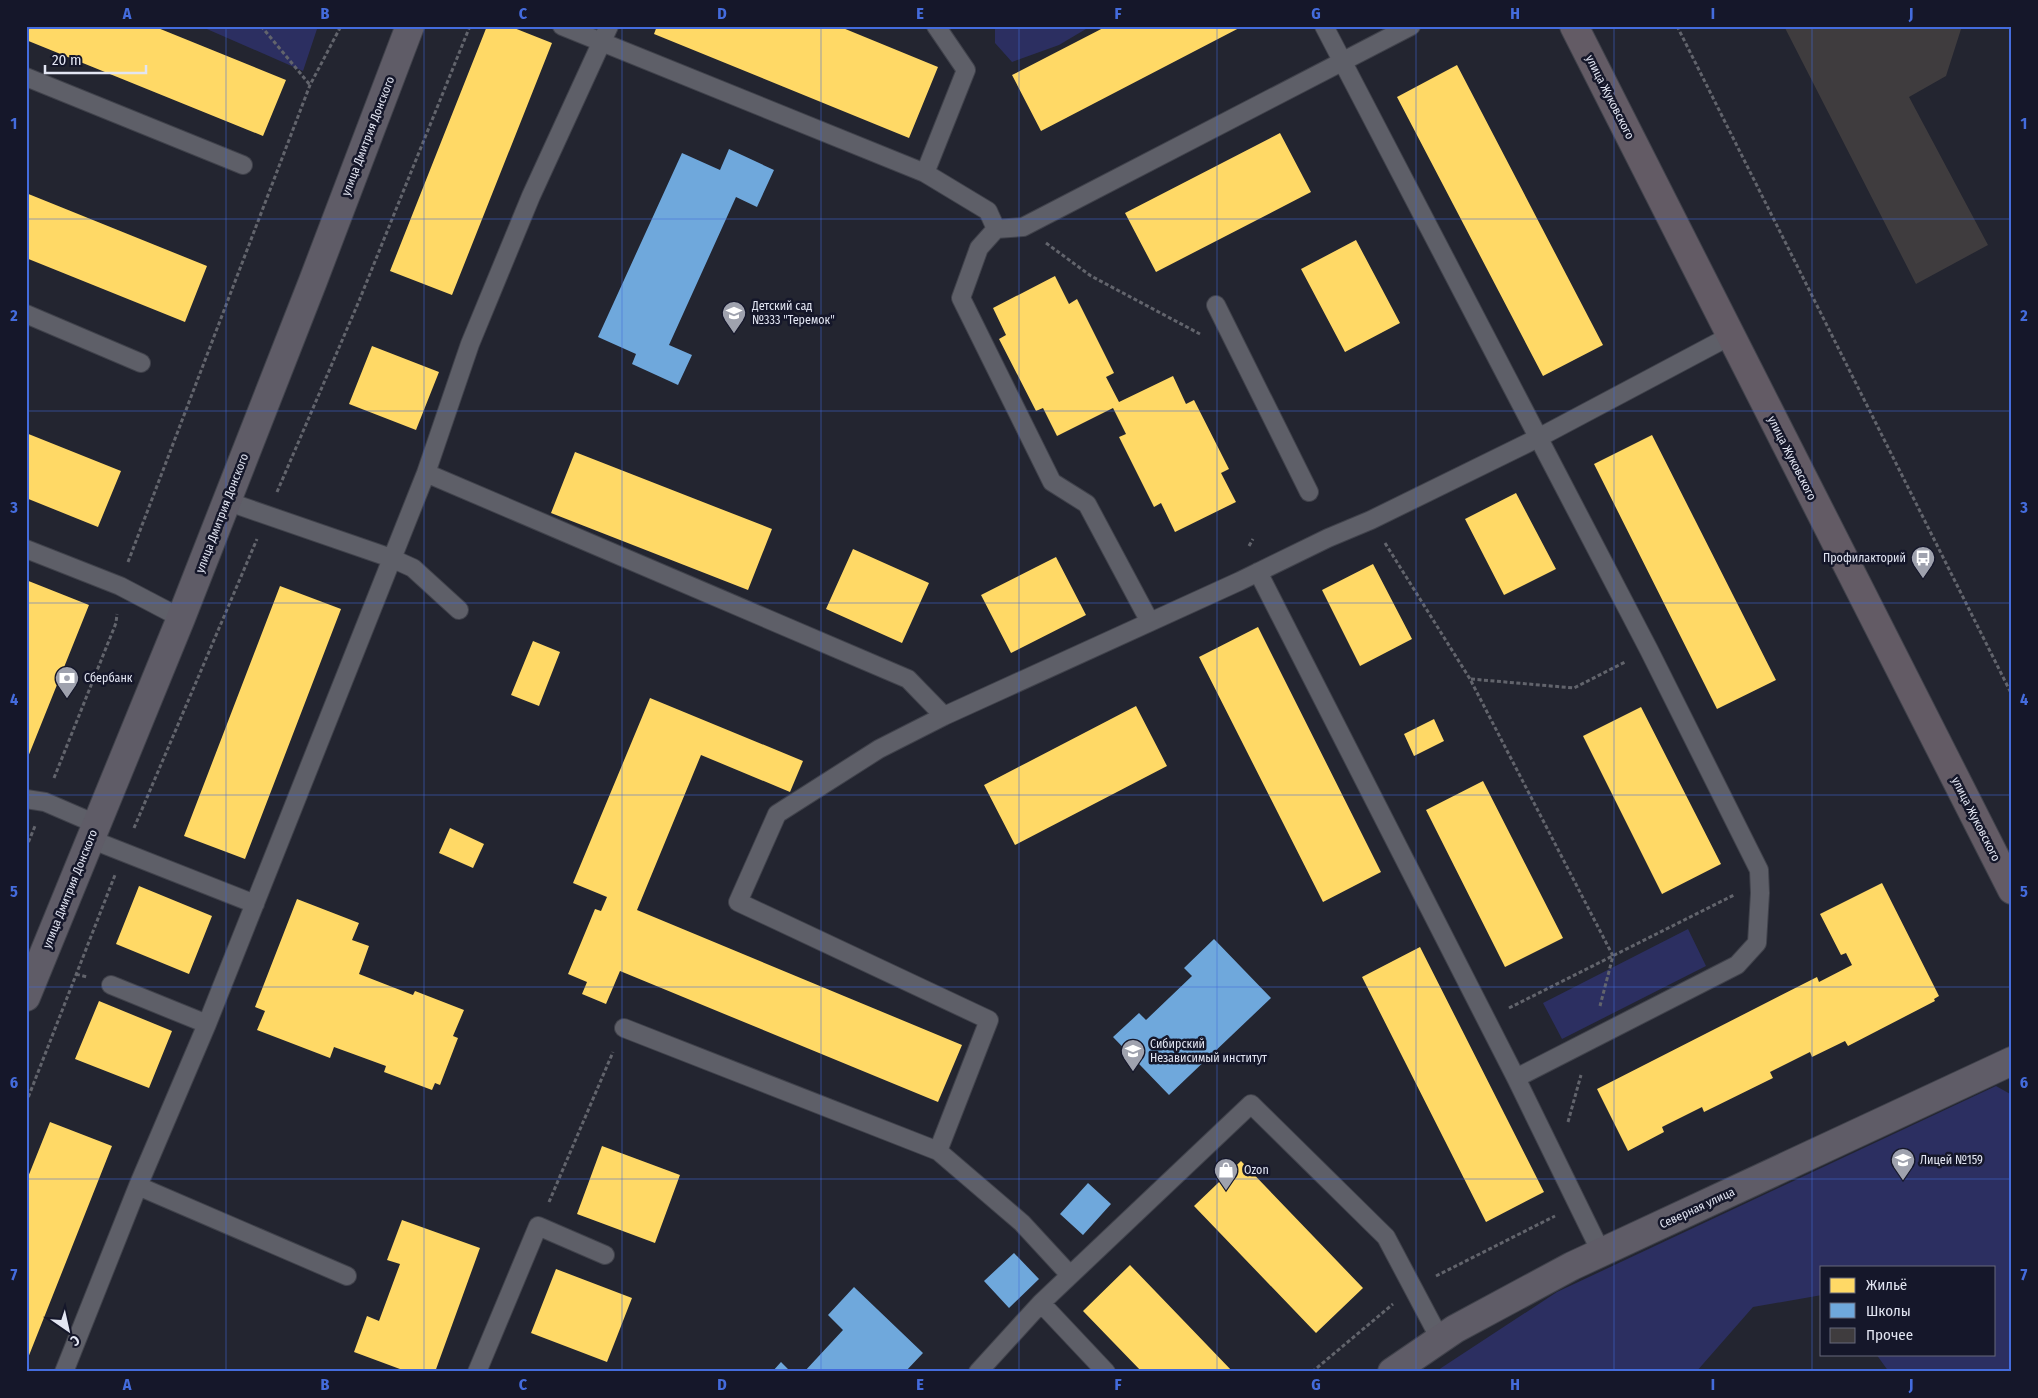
<svg xmlns="http://www.w3.org/2000/svg" width="2038" height="1398" font-family="'Fira Sans Condensed',sans-serif">
  <rect width="100%" height="100%" fill="#232530"/>
  <path fill="#2c2f61" d="M200 26H318L303 71Z
    M995 26H1091L1059 45 1012 62 995 43Z
    M1688 929 1706 966 1562 1039 1543 1003Z
    M1996 1086 2012 1095V1372H1889L1876 1354H1994V1267H1822V1295L1753 1307 1696 1372H1435L1557 1292Z"/>
  <path fill="#ffd966" d="M26 26H153L286 80 263 136 26 40Z
    M487 26H509L552 43 452 295 390 271Z
    M657 26H838L938 67 909 138 654 34Z
    M1107 26H1243L1041 131 1012 75Z
    M1457 65 1603 345 1543 376 1397 97Z
    M1280 133 1311 192 1156 272 1125 213Z
    M26 193 207 266 185 322 26 258Z
    M1356 240 1400 323 1345 352 1301 269Z
    M1055 276 1069 304 1077 299 1114 373 1106 377 1119 402 1173 376 1186 404 1194 400 1229 469 1221 473 1236 502 1175 532 1161 503 1154 507 1119 437 1126 434 1113 408 1057 436 1043 408 1036 411 999 339 1006 335 993 308Z
    M372 346 439 372 416 430 349 404Z
    M26 433 121 471 98 527 26 498Z
    M1652 435 1776 680 1717 709 1594 464Z
    M575 452 772 529 748 590 551 513Z
    M1516 493 1556 569 1504 595 1465 519Z
    M853 549 929 583 902 643 826 609Z
    M1056 557 1086 615 1011 653 981 595Z
    M1373 564 1412 639 1360 666 1322 590Z
    M26 580 89 605 26 762Z
    M280 586 341 609 245 859 184 836Z
    M1258 627 1381 872 1323 902 1199 657Z
    M533 641 560 652 539 706 511 695Z
    M650 698 803 761 790 792 701 755 637 910 962 1045 938 1102 620 971 606 1004 582 994 587 982 568 974 595 909 601 911 607 897 573 883Z
    M1136 706 1167 766 1015 845 984 785Z
    M1641 707 1721 864 1662 894 1583 736Z
    M1434 719 1444 741 1414 756 1404 734Z
    M1483 781 1563 938 1505 967 1426 810Z
    M450 828 484 844 473 868 439 853Z
    M1882 883 1939 996 1934 999 1935 1001 1848 1046 1845 1041 1812 1057 1810 1052 1770 1072 1773 1078 1704 1112 1702 1107 1662 1127 1664 1132 1628 1151 1597 1089 1817 977 1819 982 1852 965 1846 953 1841 955 1820 914Z
    M139 886 212 916 189 974 116 944Z
    M297 899 359 923 352 940 369 946 359 974 413 995 415 991 464 1010 453 1036 458 1038 440 1085 435 1083 432 1090 384 1072 386 1066 334 1047 330 1058 257 1030 265 1011 255 1007Z
    M1420 947 1544 1192 1486 1222 1362 977Z
    M99 1001 172 1031 149 1088 75 1059Z
    M50 1122 112 1146 26 1363V1182Z
    M602 1146 680 1175 655 1243 577 1214Z
    M1241 1161 1363 1288 1316 1333 1194 1206Z
    M402 1220 480 1248 435 1372H408L354 1352 367 1316 379 1321 400 1264 387 1260Z
    M1130 1265 1233 1372H1142L1083 1311Z
    M556 1269 632 1298 607 1362 531 1333Z"/>
  <path fill="#6fa8dc" d="M729 149 774 170 757 207 736 197 669 345 692 355 678 385 632 364 636 354 598 337 682 153 720 170Z
    M1214 939 1271 998 1169 1095 1113 1037 1139 1013 1146 1020 1192 976 1184 968Z
    M1088 1183 1111 1204 1083 1235 1060 1214Z
    M1014 1253 1039 1279 1009 1308 984 1281Z
    M854 1287 923 1353 905 1372H804L843 1330 828 1315Z
    M781 1362 791 1372H772Z"/>
  <path fill="#3f3c3e" d="M1784 26H1962L1946 76 1909 97 1988 245 1916 284Z"/>
  <g fill="none" stroke-linecap="round" stroke-linejoin="round">
    <g stroke="#40424b" stroke-width="20">
      <path id="lane" d="M562 26 925 173 988 211 996 229
        M1324 26 1649 650 1759 870 1760 893 1757 943 1737 965 1516 1078
        M26 77 243 165
        M925 173 966 70 936 26
        M1216 305 1309 492
        M26 314 141 363
        M426 473 908 679 944 716
        M226 501 391 558 413 568 459 610
        M26 549 120 586 181 618
        M1258 572 1516 1078 1601 1252
        M1150 622 1087 504 1052 482 961 298 979 248 996 229 1023 227 1411 26
        M26 799 45 802 96 824
        M90 839 255 904
        M111 985 207 1024
        M624 1028 938 1151 1022 1223 1070 1275
        M938 1151 989 1020 738 902 777 814 879 749 944 716 1240 581 1328 538 1371 520 1538 438 1730 336
        M138 1186 347 1276
        M1041 1303 1106 1372
        M64 1372 138 1186 207 1024 426 473 470 344 531 196 609 26
        M477 1372 538 1226 605 1255
        M978 1372 1041 1303 1251 1104 1386 1237 1440 1339"/>
    </g>
    <g stroke="#40424b" stroke-width="30">
      <path id="secondary" d="M26 997 181 618 313 281 410 26
        M1392 1372 1455 1329 1572 1266 2012 1061"/>
    </g>
    <g stroke="#40424b" stroke-width="30">
      <path id="primary" d="M1574 26 2012 890"/>
    </g>
    <path stroke="#62646c" stroke-width="3" stroke-dasharray="4 2.5" stroke-linecap="butt" d="M261 26 310 85
      M1677 26 2012 695
      M1046 243 1091 276 1200 334
      M277 492 359 301 470 26
      M1385 543 1470 679 1613 956 1600 1006
      M1249 546 1253 539
      M128 562 310 85 341 26
      M1471 679 1574 688 1625 662
      M54 778 116 623 117 614
      M134 828 257 539
      M26 848 35 826
      M76 974 87 977
      M1509 1008 1734 895
      M26 1103 115 875
      M1568 1122 1581 1075
      M549 1202 613 1052
      M1436 1276 1555 1216
      M1312 1372 1393 1304"/>
    <use href="#lane" stroke="#5e5f68" stroke-width="18"/>
    <use href="#secondary" stroke="#5f5c67" stroke-width="28"/>
    <use href="#primary" stroke="#635b65" stroke-width="28"/>
  </g>
  <path fill="none" stroke="#446cdd" stroke-width="1" stroke-opacity="0.55" d="M226 26V1372M424 26V1372M622 26V1372M821 26V1372M1019 26V1372M1217 26V1372M1416 26V1372M1614 26V1372M1812 26V1372M26 219H2012M26 411H2012M26 603H2012M26 795H2012M26 987H2012M26 1179H2012"/>
  <defs>
    <g id="school-pin" transform="scale(1.25)"><path d="M0 17L-7.5 6A9.5 9.5 0 1 1 7.5 6Z" fill="#9fa2ae" stroke="#15172a"/><path d="M0-5L7-2L0 1L-7-2ZM-4 1L0 2.5L4 1V4Q0 6-4 4Z" fill="#fff"/></g>
    <g id="bus-pin" transform="scale(1.25)"><path d="M0 17L-7.5 6A9.5 9.5 0 1 1 7.5 6Z" fill="#9fa2ae" stroke="#15172a"/><path d="M-5-6H5V4H4V6H2V4H-2V6H-4V4H-5ZM-3.5-4V0h7V-4ZM-3.5 1.2v1.5H-2V1.2ZM2 1.2v1.5H3.5V1.2Z" fill="#fff"/></g>
    <g id="bank-pin" transform="scale(1.25)"><path d="M0 17L-7.5 6A9.5 9.5 0 1 1 7.5 6Z" fill="#9fa2ae" stroke="#15172a"/><path d="M-6-4H6V4H-6ZM0-2.3a2.3 2.3 0 1 0 0 4.6a2.3 2.3 0 1 0 0-4.6Z" fill="#fff"/></g>
    <g id="university-pin" transform="scale(1.25)"><path d="M0 17L-7.5 6A9.5 9.5 0 1 1 7.5 6Z" fill="#9fa2ae" stroke="#15172a"/><path d="M0-5L7-2L0 1L-7-2ZM-4 1L0 2.5L4 1V4Q0 6-4 4Z" fill="#fff"/></g>
    <g id="shop-pin" transform="scale(1.25)"><path d="M0 17L-7.5 6A9.5 9.5 0 1 1 7.5 6Z" fill="#9fa2ae" stroke="#15172a"/><path d="M-5-2.5h2.3a2.7 3.5 0 0 1 5.4 0H5L5.5 6h-11ZM-1.5-2.5h3a1.5 2.3 0 0 0-3 0Z" fill="#fff"/></g>
  </defs>
  <g fill-rule="evenodd">
    <use href="#school-pin" x="734" y="313"/>
    <use href="#bus-pin" x="1923" y="558"/>
    <use href="#bank-pin" x="67" y="678"/>
    <use href="#university-pin" x="1133" y="1051"/>
    <use href="#school-pin" x="1903" y="1160"/>
    <use href="#shop-pin" x="1226" y="1170"/>
  </g>
  <g text-anchor="middle" dominant-baseline="central" stroke-width="5" stroke-linejoin="round" paint-order="stroke">
    <g font-size="12" fill="#e2e5f2" stroke="#15172a">
      <text transform="translate(1610 97) rotate(63)">улица Жуковского</text>
      <text transform="translate(368 136) rotate(-69)">улица Дмитрия Донского</text>
      <text transform="translate(1792 458) rotate(63)">улица Жуковского</text>
      <text transform="translate(222 513) rotate(-69)">улица Дмитрия Донского</text>
      <text transform="translate(1976 819) rotate(63)">улица Жуковского</text>
      <text transform="translate(70 889) rotate(-68)">улица Дмитрия Донского</text>
      <text transform="translate(1697 1208) rotate(-25)">Северная улица</text>
    </g>
    <g font-size="12" fill="#e2e5f2" stroke="#15172a" text-anchor="start">
      <text x="752" y="306">Детский сад<tspan x="752" dy="14">№333 "Теремок"</tspan></text>
      <text x="1906" y="558" text-anchor="end">Профилакторий</text>
      <text x="84" y="678">Сбербанк</text>
      <text x="1150" y="1044">Сибирский<tspan x="1150" dy="14">Независимый институт</tspan></text>
      <text x="1920" y="1160">Лицей №159</text>
      <text x="1244" y="1170">Ozon</text>
    </g>
  </g>
  <rect width="2038" height="1398" fill="none" stroke="#15172a" stroke-width="55"/>
  <rect x="1820" y="1266" width="175" height="90" fill="#15172a" stroke="#67697a"/>
  <rect x="1830" y="1278" width="25" height="15" fill="#ffd966" stroke="#67697a"/>
  <text x="1866" y="1290" font-size="15" fill="#e2e5f2">Жильё</text>
  <rect x="1830" y="1303" width="25" height="15" fill="#6fa8dc" stroke="#67697a"/>
  <text x="1866" y="1316" font-size="15" fill="#e2e5f2">Школы</text>
  <rect x="1830" y="1328" width="25" height="15" fill="#3f3c3e" stroke="#67697a"/>
  <text x="1866" y="1340" font-size="15" fill="#e2e5f2">Прочее</text>
  <g transform="translate(68 1330) rotate(146)" stroke="#15172a" stroke-width="4" paint-order="stroke">
  <path d="M0-4L9 19L0 12L-9 19Z" fill="#e2e5f2"/>
  <text y="-8" font-size="14" font-weight="bold" text-anchor="middle" fill="#e2e5f2">С</text>
  </g>
  <path d="M45 65v8h101v-8" fill="none" stroke="#e2e5f2" stroke-width="2.5"/>
  <text x="52" y="65" font-size="15" fill="#e2e5f2" stroke="#15172a" stroke-width="4" paint-order="stroke">20 m</text>
  <rect x="28" y="28" width="1982" height="1342" fill="none" stroke="#446cdd" stroke-width="2"/>
  <g font-size="16" text-anchor="middle" font-weight="bold" fill="#446cdd">
    <text x="127" y="19">A</text>
    <text x="325" y="19">B</text>
    <text x="523" y="19">C</text>
    <text x="722" y="19">D</text>
    <text x="920" y="19">E</text>
    <text x="1118" y="19">F</text>
    <text x="1316" y="19">G</text>
    <text x="1515" y="19">H</text>
    <text x="1713" y="19">I</text>
    <text x="1911" y="19">J</text>
    <text x="14" y="129">1</text>
    <text x="2024" y="129">1</text>
    <text x="14" y="321">2</text>
    <text x="2024" y="321">2</text>
    <text x="14" y="513">3</text>
    <text x="2024" y="513">3</text>
    <text x="14" y="705">4</text>
    <text x="2024" y="705">4</text>
    <text x="14" y="897">5</text>
    <text x="2024" y="897">5</text>
    <text x="14" y="1088">6</text>
    <text x="2024" y="1088">6</text>
    <text x="14" y="1280">7</text>
    <text x="2024" y="1280">7</text>
    <text x="127" y="1390">A</text>
    <text x="325" y="1390">B</text>
    <text x="523" y="1390">C</text>
    <text x="722" y="1390">D</text>
    <text x="920" y="1390">E</text>
    <text x="1118" y="1390">F</text>
    <text x="1316" y="1390">G</text>
    <text x="1515" y="1390">H</text>
    <text x="1713" y="1390">I</text>
    <text x="1911" y="1390">J</text>
  </g>
</svg>
